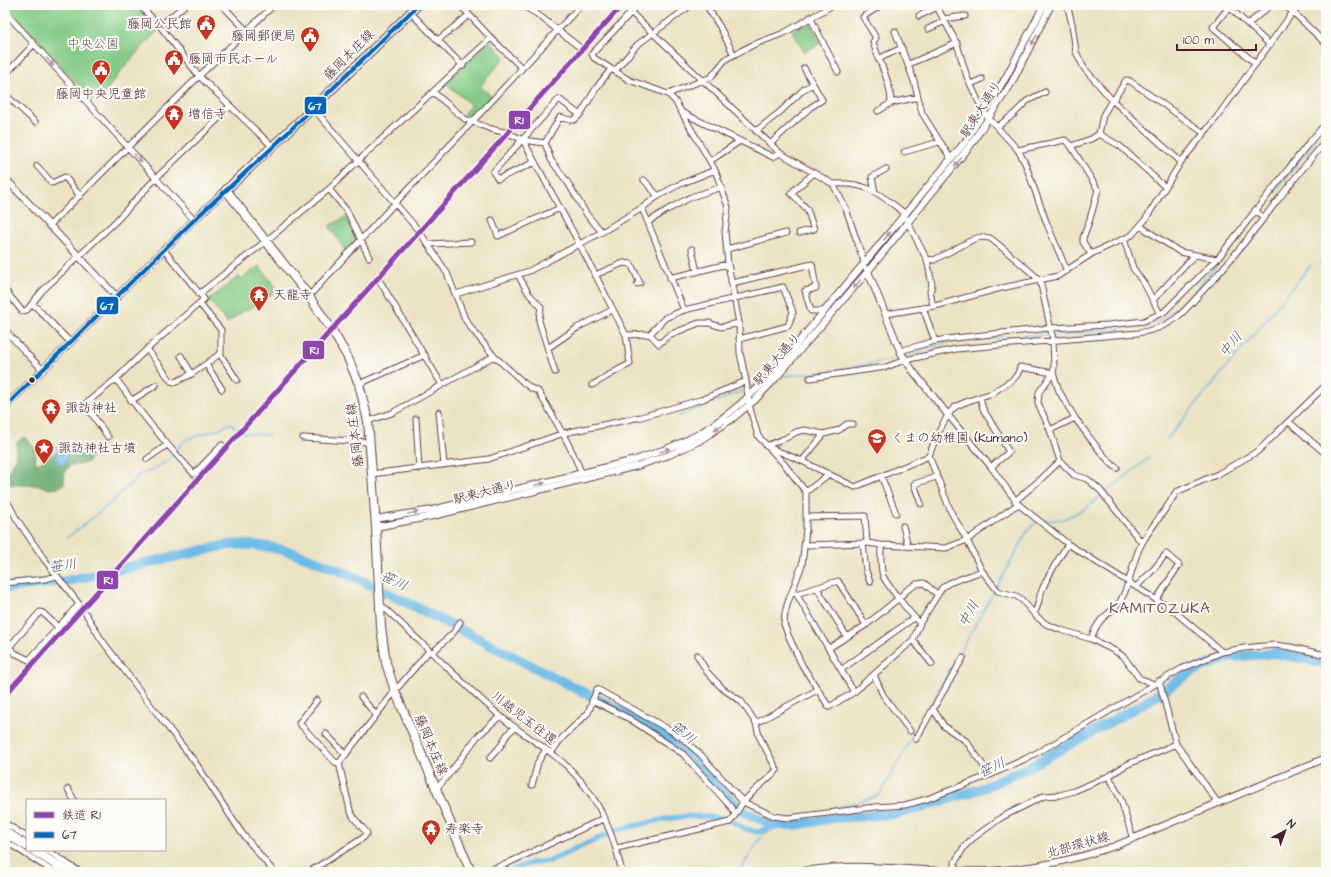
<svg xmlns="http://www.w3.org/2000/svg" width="1331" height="877" font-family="'Architects Daughter','Klee One',sans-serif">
  <rect width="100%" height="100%" fill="#fdfcf7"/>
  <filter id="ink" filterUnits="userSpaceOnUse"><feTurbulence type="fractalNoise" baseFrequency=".025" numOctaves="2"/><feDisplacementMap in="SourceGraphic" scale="8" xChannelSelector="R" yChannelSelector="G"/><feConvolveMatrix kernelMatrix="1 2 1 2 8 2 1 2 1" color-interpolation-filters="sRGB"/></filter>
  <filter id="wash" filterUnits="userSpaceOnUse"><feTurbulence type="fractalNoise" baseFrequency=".012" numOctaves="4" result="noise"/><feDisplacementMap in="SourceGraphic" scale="16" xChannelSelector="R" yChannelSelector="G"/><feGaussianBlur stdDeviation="0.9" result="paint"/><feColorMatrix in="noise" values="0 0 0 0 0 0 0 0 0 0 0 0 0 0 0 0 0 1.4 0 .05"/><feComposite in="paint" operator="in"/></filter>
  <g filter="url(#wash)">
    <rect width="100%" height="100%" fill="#ece3c4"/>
    <path fill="#84cb87" stroke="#677559" d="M7 5H135L159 29 124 67 96 104 7 7Z
      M808 21 810 22 821 43 804 52 792 31Z
      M490 41 505 57 480 86 492 97 473 119 463 114 471 105 446 83Z
      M346 217 358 240 346 252 329 226Z
      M259 266 278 290 246 311 245 310 227 323 209 300 239 276 241 279Z"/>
    <path fill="#6baf74" stroke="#5a6750" d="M24 437 36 449 35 459 37 465 66 445 75 444 81 451H89L91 455 88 462 80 465H71L65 471 64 484 58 488 49 489 39 485H11L5 482V478L15 460 17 442Z"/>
    <path fill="#6dbbe7" stroke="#5c6d89" d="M60 440 67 444C68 451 69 459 64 465H59C55 459 55 445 60 440Z"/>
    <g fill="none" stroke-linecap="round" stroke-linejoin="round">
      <path stroke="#6dbbe7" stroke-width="1.5" d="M1320 263 1326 258
        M975 338 983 339 1040 335H1065L1141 326 1157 322 1183 303 1193 293 1236 242 1301 158 1326 131
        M906 356 936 345 965 339
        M779 377 846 369 902 357
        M679 416 755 386
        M243 433 269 435
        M1167 439 1311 265
        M1042 521 1064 519 1086 508 1150 457
        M67 538 111 503 140 474 148 472 164 463 174 455 180 445 187 439 219 429 231 423 239 431
        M997 587 1028 530 1038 521
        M835 808 874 797 880 794 995 590
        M739 872 763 834 778 828 780 825"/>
      <path stroke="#6dbbe7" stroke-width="5.5" d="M733 822 746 829 758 832 777 824
        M613 831C651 822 688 810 727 820
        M507 872 531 863 549 861 608 834"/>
      <path stroke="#6dbbe7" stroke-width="10" d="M5 588 67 581 227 545C278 541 318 561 363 581 396 597 430 614 463 631 527 663 590 696 654 728L682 749 699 764 727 796 744 812 764 821 780 825H795L833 818 895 814 920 808 983 788 1029 767 1146 702 1189 673 1215 662 1232 657 1276 653 1326 663"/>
    </g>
  </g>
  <g filter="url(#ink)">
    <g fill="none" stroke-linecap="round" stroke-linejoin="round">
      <g stroke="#623c42" stroke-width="7">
        <path id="minor" d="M139 5 160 26 199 76 273 147
          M222 5 246 30
          M460 5 491 38 522 68
          M522 5 537 14 578 46
          M623 5 780 153 833 184 846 209 864 262
          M638 5 592 54 594 58 629 80 668 94 675 101 715 170 728 207 725 232 728 264 739 323 740 353 746 381 749 405 758 436 785 465 806 492V530L802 565 788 602 785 613 784 624 788 635 802 665 829 707 854 692 913 640 920 623 942 588 949 583 982 571
          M706 5 720 27 734 55
          M936 5 957 44 967 77 984 113 1018 150 1025 163 1047 224 1067 271
          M1065 5 1068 8 1072 24 1076 52 1084 68 1112 100 1181 162
          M1283 5 1293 12 1326 44
          M1228 6 1270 45
          M1229 7 1213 27 1256 64
          M5 12 194 220
          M410 12 463 66
          M919 16 937 7
          M810 17 838 72
          M943 19 965 16
          M1248 24 1271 5
          M160 26 185 5
          M928 29 945 21
          M895 31 914 81 922 113 951 159
          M438 40 469 15
          M878 59 902 48
          M909 64 957 43
          M615 71 637 45 687 8
          M5 75 34 44
          M971 84 982 79
          M433 92 465 119 491 129 508 133 523 140 580 245 626 335 650 334 665 318 684 310 783 287 793 312 788 326 739 339
          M5 94 35 122
          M668 94 711 77 725 60 729 57 755 44 784 33 833 5
          M1113 101 1126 80 1130 81 1204 133
          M891 103 918 97
          M313 108 419 231 447 273 465 319 471 328 494 356 523 382 532 389 538 391C554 418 570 444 582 474
          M878 111 891 103C891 82 879 62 873 42L876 38 863 17 881 5
          M683 113 773 157 780 153
          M997 127 1014 114 1027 101 1045 92
          M756 131 780 112 804 89 813 84
          M1099 134 1120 146 1165 187
          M523 140 545 143
          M770 144 811 107 822 100 804 68
          M1071 146 1098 190 1090 219 1083 238V242L1091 254
          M1018 150 1065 140 1071 146 1091 139 1099 134 1103 115 1112 100
          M904 152 939 142
          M710 161 740 141
          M535 162 498 179 493 172 559 99 580 115
          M37 166 52 183 65 177 80 196
          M644 180 658 196
          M833 184C869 182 879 194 906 214
          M329 189 347 211 369 257
          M875 192 872 177 886 169
          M642 208 684 310
          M1255 210 1264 218
          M904 215 925 256 927 259 934 260 974 239 981 237 990 238 999 245 1040 280 1053 340 1054 367 1053 373 1039 392 1038 403 1050 430 1060 461 1074 475 1087 479 1100 490 1142 543
          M492 220 498 236 560 208
          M648 222 667 210 691 197 722 187
          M49 226 199 76 274 5
          M1140 226 1180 252 1217 259
          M602 232 587 215 568 183 551 160 545 143 560 117 570 120H574L580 115 597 87 611 69
          M799 233 814 229 807 209 791 193 814 173
          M1124 239 1133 268 1145 285 1160 314
          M429 244 471 242
          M692 249 697 272
          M727 249 786 233
          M927 259 932 285 930 292 933 306
          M518 275 529 294 541 307 539 321 555 372
          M595 275 623 263 631 264 640 283 637 284
          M670 278 728 264
          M381 283 442 385
          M732 283 812 264 816 288 805 291 811 311H825
          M5 290 22 311 27 310 42 291 116 221 156 178 214 123 230 106
          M199 294 266 241 329 189 359 160 491 38
          M456 294 529 271 602 232 642 208 658 196 678 185 715 170
          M308 297 395 203 473 121 581 5
          M1153 300 1195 255
          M33 304 70 342
          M923 308 935 341
          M886 314 935 306 997 289 1058 276 1093 253 1132 235 1145 220 1181 162 1217 117 1298 5
          M5 330 28 355 43 370
          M650 334 659 344 669 335 699 323H709L721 327 739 323
          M548 348 577 328 612 310
          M147 349 171 381 175 382 192 374 221 353V330L199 303
          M900 351 935 341 955 338 1050 328 1108 325 1144 321 1164 312 1219 257 1308 144 1326 123
          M220 354 237 380
          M181 356 192 374
          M206 364 222 389
          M810 378 886 367 905 360 956 349 1138 333C1151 331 1164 327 1175 319 1188 309 1199 294 1211 282 1252 237 1286 186 1326 141
          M116 379C140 413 166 444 194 474L222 445
          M359 384 425 355
          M592 385C605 378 616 370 630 364L626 335
          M980 397 983 409 1009 452 991 467
          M131 401 156 385
          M439 412 444 465
          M948 415 991 467 1018 504 1068 544 1174 611 1222 652
          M1075 418C1085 431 1105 461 1117 468
          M416 419 419 469
          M368 421 392 413 494 356
          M1289 422 1326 454
          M1050 430 1075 418 1059 391 1053 373 1020 367C1017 383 1003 383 993 393 983 396 962 402 955 407 945 415 933 444 929 456L951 512 967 540 982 571 998 591 1016 596 1021 599 1037 617 1046 624 1061 630 1091 639 1115 651 1124 657 1139 678 1154 684
          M108 437 85 404 116 379 147 349 204 299 164 250
          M303 438 369 442
          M766 446 786 438 796 432 804 430 824 434 839 430 847 424H853
          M768 447 802 461 855 487 929 456
          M147 459 167 445
          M802 461 824 434
          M371 474 489 459 564 433 641 417 703 399 746 381
          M881 476 896 513
          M806 492 829 474
          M5 497 16 518 44 559 79 604 29 660 15 653 5 643
          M1015 501 1040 480 1060 461
          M921 504 914 484 936 477
          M807 517 865 516 867 543
          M903 526 908 546
          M863 543 866 571 870 582
          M805 545 867 543 881 545 946 548 967 540 1018 504
          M881 545C881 556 880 566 883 576 887 585 913 617 920 623
          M5 583 45 579 56 576
          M1136 587 1153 570 1166 554 1179 565 1156 600
          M817 588 847 637
          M796 594 838 581 866 625
          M797 595 854 692
          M380 604C420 640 458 680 499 715 515 729 534 740 551 753 592 783 611 823 622 872
          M1034 613C1039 606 1038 601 1041 593 1045 579 1060 557 1068 544
          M86 614 101 639 149 703 195 762 241 832 274 872
          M1091 639C1093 633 1097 625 1101 620 1108 613 1116 608 1121 600 1131 582 1132 561 1142 543 1152 525 1166 511 1176 492L1218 474 1258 451 1326 385
          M913 640 932 664
          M9 647 40 612 43 613 58 627
          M829 648 866 625 899 598 907 590 917 584 924 583 937 594
          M432 653 454 632 460 622
          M963 658 933 709 944 726 966 741 990 775
          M842 669 914 618
          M874 675 883 695 910 731
          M1159 681 1176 744 1218 803
          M361 697 376 715
          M317 700 299 723 335 762 339 763
          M592 700 630 719 683 754 731 807 735 814
          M756 723 817 690
          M326 734 346 755
          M916 739 933 709
          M551 753 562 738 588 713 597 689 668 729 682 738 701 755 743 802 774 816 788 818 875 807 905 805 927 799 990 775 1025 759 1053 744 1181 669 1222 652 1244 648 1274 645 1290 647 1326 655
          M490 758C494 753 500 748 503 742 506 736 508 732 515 728
          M339 763 395 691 429 651
          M1109 776 1121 800 1133 839
          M532 785 538 762 546 749
          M68 789 74 800
          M436 789 446 778 477 737 500 716
          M5 823 27 837
          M5 841 54 872
          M617 848 730 822C736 816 738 808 744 801 754 790 766 781 777 770L759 736 756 723 741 701 723 689 707 672 697 655
          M47 850 80 872
          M955 871V862L964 847 972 839 1002 817 1044 796 1060 795 1074 791 1109 776 1126 765 1176 744
          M309 872 363 838 367 833 354 818 350 810 339 763
          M482 872 506 864 605 818"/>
      </g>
      <g stroke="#623c42" stroke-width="8">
        <path id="tertiary" d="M5 178 117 297
          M867 269 901 353 913 371 948 415
          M5 407 194 220 226 190
          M375 519 432 510 635 460C656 453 676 446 695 436 724 420 748 398 771 375L965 142 1005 79 1044 5
          M376 527 433 516 637 466 669 455 699 441 732 419 755 400 775 379 868 271 970 146 1011 84 1051 5
          M795 872C818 869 841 866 865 867 906 868 948 873 990 871 1033 869 1074 860 1115 846L1326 758"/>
      </g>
      <g stroke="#623c42" stroke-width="10">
        <path id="primary" d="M418 5 313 108 226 190 305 291 332 330 347 356 359 384 368 421 376 527 381 627 386 663 395 691 471 872"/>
      </g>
      <g stroke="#623c42" stroke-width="11">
        <path id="trunk" d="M5 832 27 846
          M33 850 68 872"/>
      </g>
      <use href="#minor" stroke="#fff" stroke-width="5"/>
      <use href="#tertiary" stroke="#fff" stroke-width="6"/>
      <use href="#primary" stroke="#fff" stroke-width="8"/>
      <use href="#trunk" stroke="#fff" stroke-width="9"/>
      <g stroke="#fdfcf7" stroke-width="7">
        <path id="bus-1" d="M5 407 194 220 273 147 418 5"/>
      </g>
      <use href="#bus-1" stroke="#0065bd" stroke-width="4"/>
      <g stroke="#fdfcf7" stroke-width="8">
        <path id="rail-1" d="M5 695 622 5"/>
      </g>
      <use href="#rail-1" stroke="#8e44ad" stroke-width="5"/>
    </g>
    <defs><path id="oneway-solid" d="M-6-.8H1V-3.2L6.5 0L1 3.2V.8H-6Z"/></defs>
    <g fill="#ae9aa0">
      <use href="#oneway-solid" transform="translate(1034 40) rotate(117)"/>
      <use href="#oneway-solid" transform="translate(50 62) rotate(48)"/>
      <use href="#oneway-solid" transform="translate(138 158) rotate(49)"/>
      <use href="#oneway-solid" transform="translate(958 162) rotate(129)"/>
      <use href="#oneway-solid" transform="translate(887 236) rotate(-49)"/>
      <use href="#oneway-solid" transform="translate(857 284) rotate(131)"/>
      <use href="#oneway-solid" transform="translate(719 427) rotate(147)"/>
      <use href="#oneway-solid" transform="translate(665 450) rotate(-21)"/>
      <use href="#oneway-solid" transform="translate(540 484) rotate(-14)"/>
      <use href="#oneway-solid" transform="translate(413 513) rotate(-10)"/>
    </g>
  </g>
  <defs>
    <g id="civic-pin" transform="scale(1)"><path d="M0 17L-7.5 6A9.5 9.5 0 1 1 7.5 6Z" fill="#c8321e" stroke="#fdfcf7"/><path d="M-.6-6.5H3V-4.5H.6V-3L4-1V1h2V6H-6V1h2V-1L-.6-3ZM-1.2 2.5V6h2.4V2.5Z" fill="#fff"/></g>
    <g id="temple-pin" transform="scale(1)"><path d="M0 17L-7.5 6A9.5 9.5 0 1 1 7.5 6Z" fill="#c8321e" stroke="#fdfcf7"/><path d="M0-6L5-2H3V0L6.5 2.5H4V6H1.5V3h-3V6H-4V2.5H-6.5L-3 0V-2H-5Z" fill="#fff"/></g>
    <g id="school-pin" transform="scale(1)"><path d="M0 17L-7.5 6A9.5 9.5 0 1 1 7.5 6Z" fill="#c8321e" stroke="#fdfcf7"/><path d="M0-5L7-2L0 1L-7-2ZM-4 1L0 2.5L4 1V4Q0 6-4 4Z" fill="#fff"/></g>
    <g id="sight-pin" transform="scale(1)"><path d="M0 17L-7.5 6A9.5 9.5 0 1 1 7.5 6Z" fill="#c8321e" stroke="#fdfcf7"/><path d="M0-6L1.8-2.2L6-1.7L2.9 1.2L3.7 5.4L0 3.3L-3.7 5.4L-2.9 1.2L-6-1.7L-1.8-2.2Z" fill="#fff"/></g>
  </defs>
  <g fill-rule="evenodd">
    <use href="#civic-pin" x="206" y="24"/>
    <use href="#civic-pin" x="310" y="36"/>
    <use href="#civic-pin" x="174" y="59"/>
    <use href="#civic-pin" x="101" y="69"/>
    <use href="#temple-pin" x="174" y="114"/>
    <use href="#temple-pin" x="259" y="295"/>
    <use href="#temple-pin" x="51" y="408"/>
    <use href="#school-pin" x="877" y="438"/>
    <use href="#sight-pin" x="44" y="448"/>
    <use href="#temple-pin" x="431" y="829"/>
  </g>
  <circle fill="#4a1f2b" stroke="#fdfcf7" stroke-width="1.5" cx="32" cy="380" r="3.5"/>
  <g text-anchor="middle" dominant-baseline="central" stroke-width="4" stroke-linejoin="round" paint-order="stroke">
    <g font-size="13" fill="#4a1f2b" stroke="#fdfcf7" text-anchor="start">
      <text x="192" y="24" text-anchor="end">藤岡公民館</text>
      <text x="296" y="36" text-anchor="end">藤岡郵便局</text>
      <text x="188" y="59">藤岡市民ホール</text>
      <text x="101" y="94" text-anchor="middle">藤岡中央児童館</text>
      <text x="188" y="114">増信寺</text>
      <text x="273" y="295">天龍寺</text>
      <text x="65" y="408">諏訪神社</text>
      <text x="891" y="438">くまの幼稚園 (Kumano)</text>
      <text x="58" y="448">諏訪神社古墳</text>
      <text x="445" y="829">寿楽寺</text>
    </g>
    <g font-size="13" fill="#5e5b4b" stroke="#fdfcf7">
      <text x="93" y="44">中央公園</text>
    </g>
    <g font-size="13" fill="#4a1f2b" stroke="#fdfcf7">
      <text transform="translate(349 55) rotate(-45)">藤岡本庄線</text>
      <text transform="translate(981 109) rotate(-57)">駅東大通り</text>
      <text transform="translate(777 359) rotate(-49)">駅東大通り</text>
      <text transform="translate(355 435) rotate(-97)">藤岡本庄線</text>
      <text transform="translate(485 492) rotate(-14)">駅東大通り</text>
      <text transform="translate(524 718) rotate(38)">川越児玉往還</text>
      <text transform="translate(431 745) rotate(67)">藤岡本庄線</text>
      <text transform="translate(1078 845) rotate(-16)">北部環状線</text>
    </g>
    <g font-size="14" font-style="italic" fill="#56566d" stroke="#fdfcf7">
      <text transform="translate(1231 345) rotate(-50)">中川</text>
      <text transform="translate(63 566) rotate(-10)">笹川</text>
      <text transform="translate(394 581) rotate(25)">笹川</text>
      <text transform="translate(969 614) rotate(-61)">中川</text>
      <text transform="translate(683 733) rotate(39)">笹川</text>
      <text transform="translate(992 768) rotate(-26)">笹川</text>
    </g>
    <g font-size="15" letter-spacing="1" fill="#7c4e50" stroke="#fdfcf7">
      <text x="1160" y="608">KAMITOZUKA</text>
    </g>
  </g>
  <g stroke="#fdfcf7" stroke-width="1.5">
    <rect x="304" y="96" width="23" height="19" rx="4" fill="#0065bd"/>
    <rect x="508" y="110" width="23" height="20" rx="4" fill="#8e44ad"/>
    <rect x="96" y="296" width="23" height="19" rx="4" fill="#0065bd"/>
    <rect x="302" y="340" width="23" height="20" rx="4" fill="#8e44ad"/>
    <rect x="96" y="570" width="23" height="20" rx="4" fill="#8e44ad"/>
  </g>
  <g font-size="11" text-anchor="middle" font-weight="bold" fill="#fff">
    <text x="315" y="110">67</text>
    <text x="519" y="124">R1</text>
    <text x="107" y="310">67</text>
    <text x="314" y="354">R1</text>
    <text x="108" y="584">R1</text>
  </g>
  <rect width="1331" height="877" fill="none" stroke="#fdfcf7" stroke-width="20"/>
  <rect x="26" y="799" width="140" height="52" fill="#fdfcf7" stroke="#b5a4a5"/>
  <rect x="34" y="812" width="20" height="6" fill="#8e44ad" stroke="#b5a4a5"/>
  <text x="62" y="819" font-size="12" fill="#4a1f2b">鉄道 R1</text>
  <rect x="34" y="832" width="20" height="6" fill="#0065bd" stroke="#b5a4a5"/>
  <text x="62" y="839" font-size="12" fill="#4a1f2b">67</text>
  <g transform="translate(1285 831) rotate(41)" stroke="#fdfcf7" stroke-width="3" paint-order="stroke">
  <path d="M0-3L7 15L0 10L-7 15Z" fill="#4a1f2b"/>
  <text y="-6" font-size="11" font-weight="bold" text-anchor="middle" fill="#4a1f2b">N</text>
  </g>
  <path d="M1177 44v6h79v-6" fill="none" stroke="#4a1f2b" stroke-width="2"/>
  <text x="1183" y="44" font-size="12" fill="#4a1f2b" stroke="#fdfcf7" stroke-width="3" paint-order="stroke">100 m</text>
</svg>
